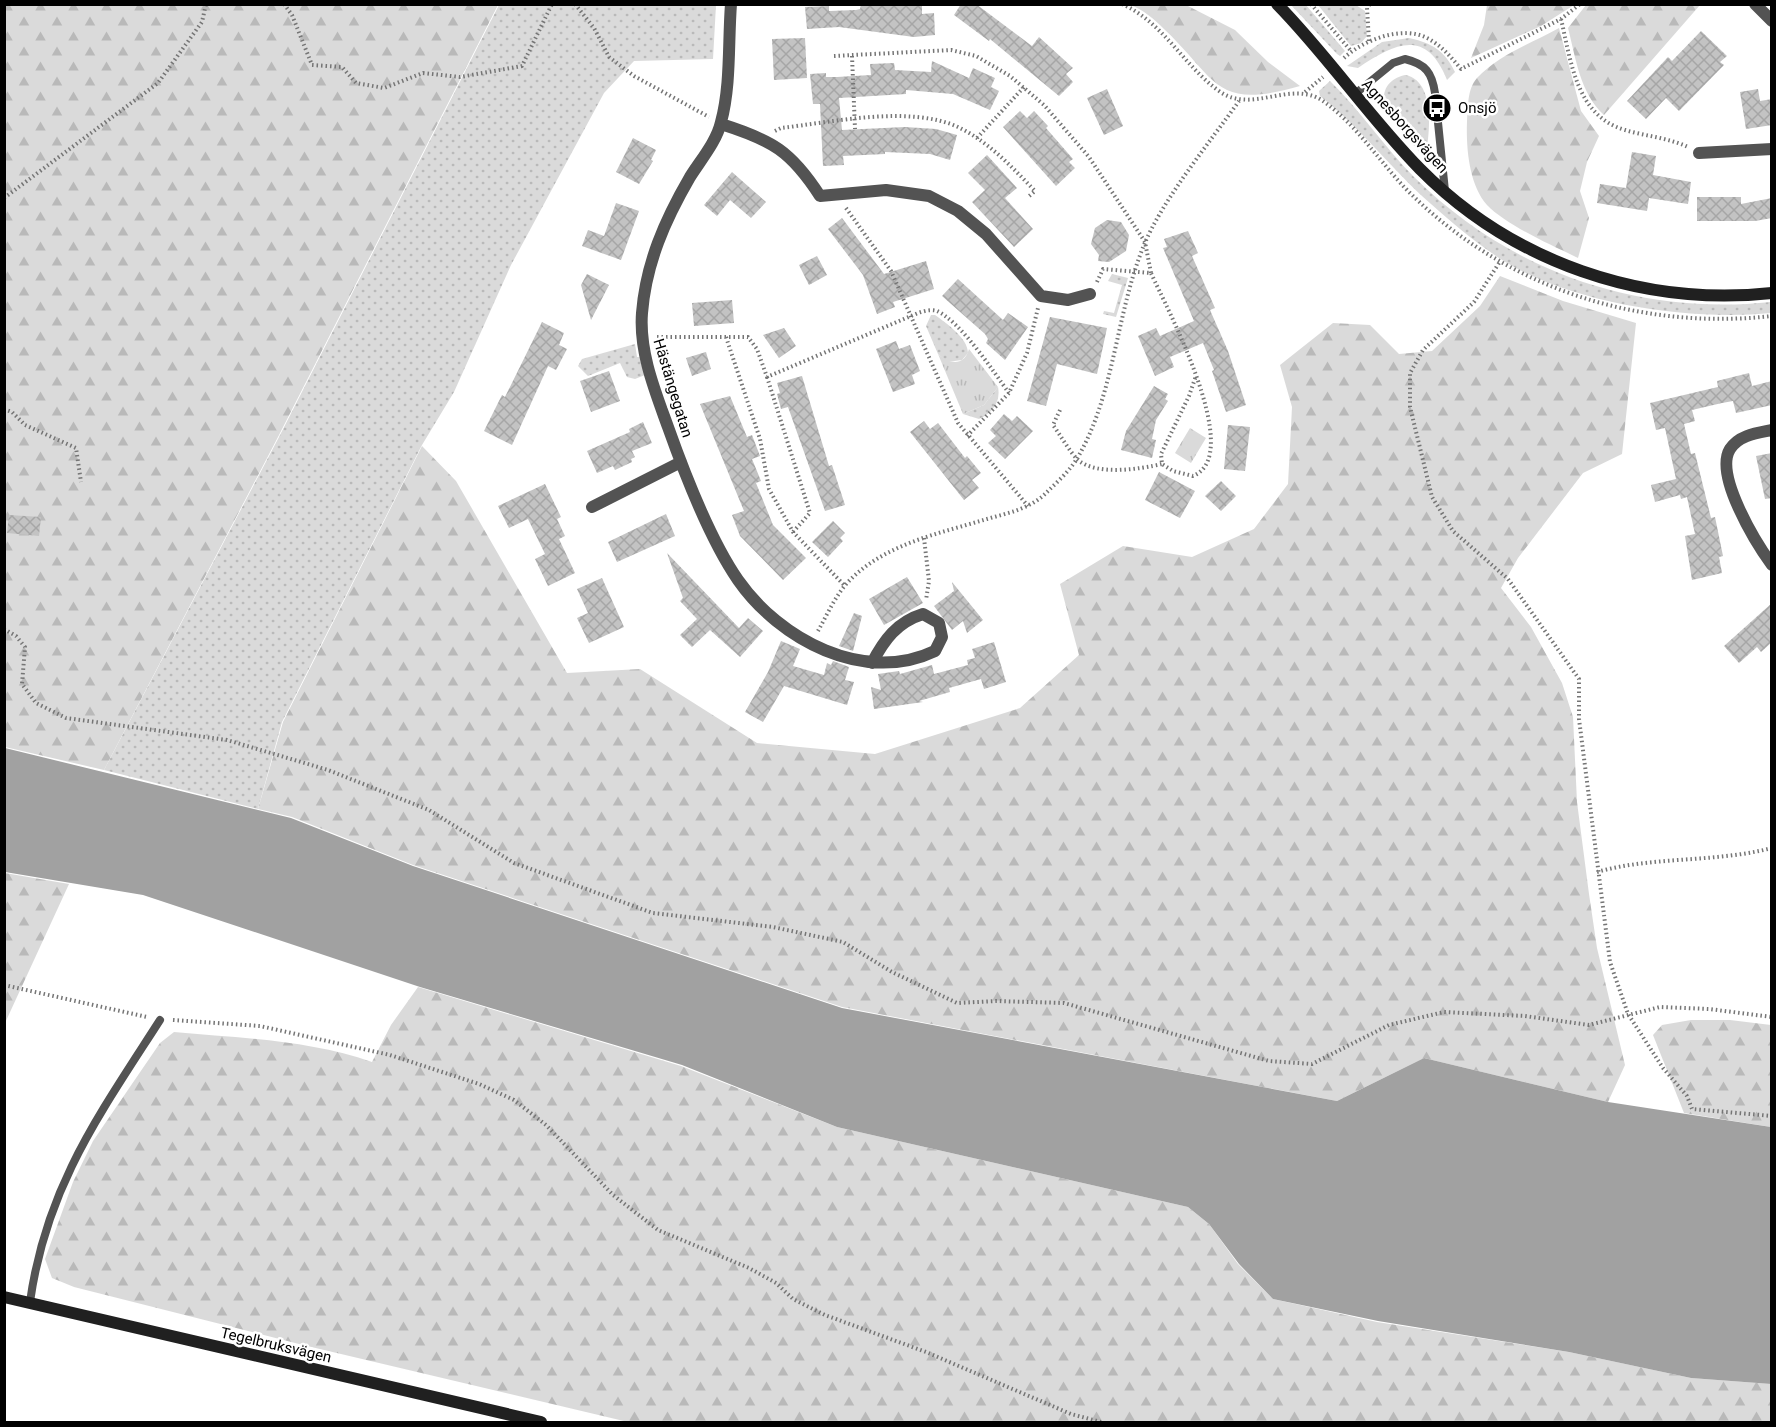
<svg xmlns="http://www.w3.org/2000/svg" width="1776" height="1427" font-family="Roboto,sans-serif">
  <defs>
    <pattern id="grass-dots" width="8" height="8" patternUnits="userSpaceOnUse" patternTransform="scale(1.5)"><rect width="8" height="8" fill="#dadada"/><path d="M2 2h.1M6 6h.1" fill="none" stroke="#b9b9b9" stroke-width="1.8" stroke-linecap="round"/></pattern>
    <pattern id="forest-firs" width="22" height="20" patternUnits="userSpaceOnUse" patternTransform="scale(1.5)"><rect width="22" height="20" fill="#dadada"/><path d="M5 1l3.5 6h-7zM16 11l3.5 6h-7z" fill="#b9b9b9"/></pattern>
    <pattern id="park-tufts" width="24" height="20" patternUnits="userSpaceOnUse" patternTransform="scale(1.5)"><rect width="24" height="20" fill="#dadada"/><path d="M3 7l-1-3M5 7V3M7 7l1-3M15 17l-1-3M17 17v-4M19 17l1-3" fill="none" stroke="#b9b9b9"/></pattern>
    <pattern id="building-cross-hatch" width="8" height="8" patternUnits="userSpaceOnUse" patternTransform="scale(1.5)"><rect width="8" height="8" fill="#c3c3c3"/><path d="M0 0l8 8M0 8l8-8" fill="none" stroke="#a6a6a6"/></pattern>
  </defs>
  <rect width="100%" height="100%" fill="#fff"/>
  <path fill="url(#grass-dots)" d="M499 5H716L713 59 634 61 604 93 511 265 454 392 422 445 282 722 258 809 104 770 279 437Z
    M1291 5H1306L1345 51 1340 56 1337 54Z
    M1318 5H1356L1365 11 1367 36 1361 43 1351 46Z
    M1409 38C1432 43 1445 51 1455 72L1447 80C1426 27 1394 44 1358 68L1347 66 1382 42Z
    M1405 75C1435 80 1430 131 1426 153L1421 154 1384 110C1382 91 1386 80 1405 75Z
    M1330 81C1361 111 1384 147 1414 177 1510 272 1638 316 1771 302V313C1688 321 1571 304 1499 258 1475 242 1452 223 1431 204 1392 170 1361 128 1320 96L1319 91Z
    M1112 274 1128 278 1116 317 1103 314 1104 311 1114 313 1122 285 1108 281Z
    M931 315H935C946 323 968 338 968 353L962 360 947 362 938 354 926 326Z
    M635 344 637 357H641L645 375 635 379 627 377 620 363 588 376 578 366 582 359Z
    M998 387C1001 402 992 413 979 419L963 414 984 405Z"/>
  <path fill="url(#forest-firs)" d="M5 5H498L278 437 104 770 5 747Z
    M1130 5H1186L1235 30 1268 62 1300 86C1214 111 1218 80 1164 29 1155 20 1143 9 1130 5Z
    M1487 5V4L1574 5 1541 26 1471 58 1484 25Z
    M1586 5V4L1700 5 1604 115C1580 93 1576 59 1568 28Z
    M1559 28 1581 111 1599 136 1587 162 1580 191 1589 218 1578 258C1553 246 1506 225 1487 205 1469 185 1466 148 1467 122 1468 108 1467 89 1477 78 1498 55 1532 43 1559 28Z
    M1500 276 1563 301 1636 323 1622 454 1583 473 1518 558 1501 588 1531 627 1562 683 1573 717 1577 802 1589 894 1597 948 1625 1065 1608 1102 1424 1058 1337 1101 842 1007 413 865 292 817 258 809 283 722 422 446 456 481 567 673 640 669 757 743 875 754 1020 708 1079 655 1060 584 1123 546 1192 557 1254 529 1288 484 1292 407 1280 365 1333 323 1370 325 1399 354 1432 351 1480 306Z
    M5 873 69 884 5 1023 4 873Z
    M418 987 681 1066 837 1127 1188 1207 1209 1224 1238 1264 1273 1299 1377 1322 1569 1352 1691 1378 1771 1384V1422H628L303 1345 74 1287 52 1278 45 1259 73 1182 93 1141 160 1043 174 1032C240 1038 309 1040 372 1062L391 1025Z
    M1691 1020H1730L1771 1025V1127L1684 1113 1653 1035 1662 1025Z"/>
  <path fill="url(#park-tufts)" d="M969 349 998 387 984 405 963 414 938 354C949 364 964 367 969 349Z
    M1190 428 1206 438 1191 463 1175 453Z"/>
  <path fill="#a1a1a1" d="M5 748 291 818 413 866 842 1008 1337 1101 1424 1058 1608 1102 1771 1127V1384L1691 1378 1569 1352 1378 1321 1273 1299 1239 1264 1209 1224 1188 1207 837 1127 682 1065 420 987 143 895 5 872Z"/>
  <path fill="url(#building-cross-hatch)" d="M861 4 922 6V14L934 13 935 35 914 37 839 27 807 29 805 7 829 6V11L856 10 860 9Z
    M961 4H976L1032 46 1039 37 1073 68 1066 74 1073 82 1059 96 990 39 989 41 954 15Z
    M1701 31 1727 56 1720 62 1724 65 1679 111 1666 98 1646 119 1627 101 1668 57 1672 61Z
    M805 38 807 78 774 80 772 39Z
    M932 61 969 78 973 68 995 78 991 87 999 91 990 110 953 94 906 90V94L839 98 842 130 905 127 936 129 957 135 950 160 930 154 885 152V154L843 156 844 165 823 166 820 104H813L810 74 826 73V77H837L871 75 870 64 894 63 895 70 931 72Z
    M1107 89 1123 126 1104 135 1087 98Z
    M1758 89 1760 101 1772 99V125L1746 129 1740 92Z
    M1020 111 1027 118 1034 111 1048 126 1046 128 1073 159 1069 162 1075 168 1056 186 1003 127Z
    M633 138 656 150 651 160 653 161 639 184 616 172Z
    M1632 152 1656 156 1653 175 1691 182 1688 204 1649 198 1647 211 1597 203 1600 184 1626 188Z
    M987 155 1017 188 1005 198 1033 229 1014 247 972 202 985 190 968 173Z
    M732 172 766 202 751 218 730 200 717 216 704 205Z
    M1697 197H1741V204L1772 198V218L1755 221H1697Z
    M616 203 639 211 621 260 582 246 588 230 604 236Z
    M842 218 884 274 926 261 934 289 893 302 895 307 877 314 863 275 828 229Z
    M1107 220 1121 222 1129 235 1126 251 1109 262 1098 261 1099 255 1091 244 1095 228Z
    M1188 231 1198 253 1192 256 1215 308 1210 310 1228 351 1246 405 1226 412 1212 371 1214 370 1203 343 1170 357 1174 367 1155 376 1138 336 1156 328 1160 336 1194 321 1163 248 1167 247 1164 239Z
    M817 256 827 275 809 285 799 265Z
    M587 274 609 285 591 320 581 285Z
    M958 279 1003 320 1008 313 1028 327 1005 360 986 343 988 339 985 334 942 296Z
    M732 300 734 323 694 326 692 303Z
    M1050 317 1107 328 1097 374 1057 364 1046 406 1027 401Z
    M542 322 564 333 559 345 567 349 556 370 548 366 512 445 484 431 502 395 505 397Z
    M784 328 796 346 779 358 763 335Z
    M896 341 899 349 910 345 920 371 912 375 915 384 893 392 876 349Z
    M706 352 711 369 692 376 686 358Z
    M609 371 620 401 591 412 580 381Z
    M1749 373 1752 386 1772 381V405L1736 413 1733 401 1722 403 1692 410 1695 421 1684 424 1691 454 1695 453 1711 518 1715 517 1723 556 1719 557 1722 573 1692 580 1685 536 1695 534 1687 497 1681 499 1680 495 1655 502 1651 485 1676 479 1665 428 1656 430 1650 403 1718 387 1717 381Z
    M802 376 829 466 832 465 845 505 825 511 788 407 781 409 777 394 780 393 777 383Z
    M1154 386 1168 394 1165 399 1168 401 1156 420 1152 439 1156 440 1152 458 1121 450 1126 431Z
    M730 396 747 437 752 435 760 456 752 459 761 481 756 483 773 525 806 558 783 580 740 536 732 515 744 511 700 404Z
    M1004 414 1012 421 1017 416 1033 431 1005 459 988 443 996 436 990 430Z
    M924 421 930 429 938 423 965 458 967 456 981 473 972 480 979 488 964 500 910 432Z
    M643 422 652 443 632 451 635 457 631 459 632 462 615 470 613 466 597 473 587 451 630 432 629 429Z
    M1228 425 1250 427 1245 471 1224 469Z
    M1772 453V498L1765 499 1756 456Z
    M1159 472 1195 491 1180 518 1145 500Z
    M1221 481 1236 496 1221 511 1205 496Z
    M545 484 561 517 557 519 565 536 559 539 575 573 548 586 535 559 545 554 528 519 509 528 498 506Z
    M666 514 675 536 617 562 608 542Z
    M9 515 41 517 39 536 7 533Z
    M833 521 845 533 840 538 843 541 828 557 812 542Z
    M667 553 739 628 748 618 763 631 740 657 710 630 692 647 680 635 697 619 680 601 683 598Z
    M907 577 923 603 884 625 869 599Z
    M602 578 624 627 589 643 577 618 588 613 577 589Z
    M952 582 983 620 967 633 963 621 952 630 934 606 954 591Z
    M1772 603V642L1761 652 1757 647 1739 663 1724 646Z
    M854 613 862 616 853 651 839 646Z
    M781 641 800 649 793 666 824 675 827 663 831 665 833 661 849 667 845 680 854 682 847 705 784 686 763 722 745 712 768 672Z
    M994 642 1006 682 984 689 981 679 949 688 950 692 919 701 923 702 874 709 871 687 881 690 878 674 899 671 900 674 932 665 934 674 968 665 967 660 975 658 972 649Z"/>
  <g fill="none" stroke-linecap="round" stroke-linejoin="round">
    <path stroke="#757575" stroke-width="4" stroke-dasharray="1.5 3" stroke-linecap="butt" d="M284 4 292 15 312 65 342 67 356 83 384 88 423 73 460 77 522 66 552 4
      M575 4 594 28 609 57 634 76 709 117
      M1122 4C1164 23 1183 65 1219 91 1252 115 1290 79 1323 101 1356 124 1379 161 1407 190 1503 287 1637 331 1772 316
      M1311 4 1351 51
      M1561 19C1571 61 1576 116 1625 130 1645 136 1669 138 1688 147
      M1369 41 1367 8 1370 4
      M834 56 951 50 976 56 1010 76 1044 105 1089 157 1145 242 1151 273
      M852 56 855 129
      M1344 58C1363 40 1402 25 1427 38 1441 45 1451 57 1461 69L1561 19 1580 4
      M1305 92 1323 77
      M775 131 781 128C833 122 910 105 958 127 989 142 1012 167 1035 191L1028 197
      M977 138 1024 87
      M4 198 158 83 202 22 206 4
      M846 208 891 271 958 423 1028 506
      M1499 263 1474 302 1423 350 1410 373V407L1432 497 1453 531 1508 579 1579 679V719L1610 962 1628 1014 1663 1068 1687 1096 1692 1109 1772 1116
      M1097 282 1103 269 1151 273C1166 307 1246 455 1193 476L1173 471 1162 464 1161 454 1189 396 1196 376
      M657 337H748L757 349 767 377 918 313C924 311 931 309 937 311 961 322 993 371 1009 393
      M726 337 760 439 769 489 793 532 845 586
      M767 377 810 513 793 532
      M4 409 12 412 25 425 76 448 81 482
      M1060 410 1053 425C1061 436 1069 451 1078 460 1097 476 1140 469 1162 464
      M967 436 1009 393 1027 353 1038 308
      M924 538 929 581 926 600
      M4 629 16 636 25 647 22 684 36 703 66 718 227 740 328 770 429 810 514 863 653 913 773 927 843 942 892 972 957 1003 996 1001 1064 1003 1269 1061 1312 1064 1389 1025 1444 1012 1525 1016 1589 1025 1660 1007 1709 1009 1772 1017
      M818 631C828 613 837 592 852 578 888 543 941 533 987 519 1008 513 1029 509 1045 494 1056 483 1070 471 1078 457 1115 393 1116 313 1144 245 1163 199 1210 142 1239 101
      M1597 872C1653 856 1714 863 1772 848
      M4 985 147 1017
      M173 1020 260 1026 390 1055 479 1084 514 1100 546 1125 613 1195 658 1230 749 1268 776 1283 793 1299 825 1315 926 1352 1071 1414 1101 1422"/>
    <path stroke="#535353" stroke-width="8" d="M1355 94 1393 63 1405 59C1426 64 1432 73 1435 93L1445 191
      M30 1302C46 1187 99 1115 160 1020"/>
    <path stroke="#535353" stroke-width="12" d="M731 4C728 43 731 85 721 122 717 141 700 161 690 177 665 220 646 263 642 313 639 352 655 391 668 427 684 472 711 541 738 580 779 639 864 685 935 651L942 637 939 623 923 614C897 622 884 640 872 663
      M1755 4 1772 21
      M721 124C772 140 791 151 820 196L886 190 929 196 958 211 986 234 1041 296 1068 300 1090 294
      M1699 153 1772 149
      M1772 430C1757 433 1739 435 1730 449 1714 475 1756 543 1772 565
      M592 507 681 462"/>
    <path stroke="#202020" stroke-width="12" d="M1277 4C1328 56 1369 117 1420 169 1512 262 1642 307 1772 293
      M4 1297 541 1422"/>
  </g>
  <defs>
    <g id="bus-disc" transform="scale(1.5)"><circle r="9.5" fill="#000" stroke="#fff"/><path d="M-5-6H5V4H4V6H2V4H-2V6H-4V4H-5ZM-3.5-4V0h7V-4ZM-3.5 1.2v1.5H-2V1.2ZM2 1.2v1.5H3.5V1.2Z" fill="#fff"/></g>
  </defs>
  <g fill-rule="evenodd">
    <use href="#bus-disc" x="1437" y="108"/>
  </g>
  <g text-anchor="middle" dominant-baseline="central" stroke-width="5" stroke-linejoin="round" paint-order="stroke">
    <g font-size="15" fill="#000" stroke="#fff" text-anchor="start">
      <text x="1458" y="108">Onsjö</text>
    </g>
    <g font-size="15" fill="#000" stroke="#fff">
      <text transform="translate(1405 126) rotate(48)">Agnesborgsvägen</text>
      <text transform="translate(673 388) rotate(73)">Hästängegatan</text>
      <text transform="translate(276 1345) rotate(13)">Tegelbruksvägen</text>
    </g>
  </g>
  <rect width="1776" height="1427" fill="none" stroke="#000000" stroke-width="12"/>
</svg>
